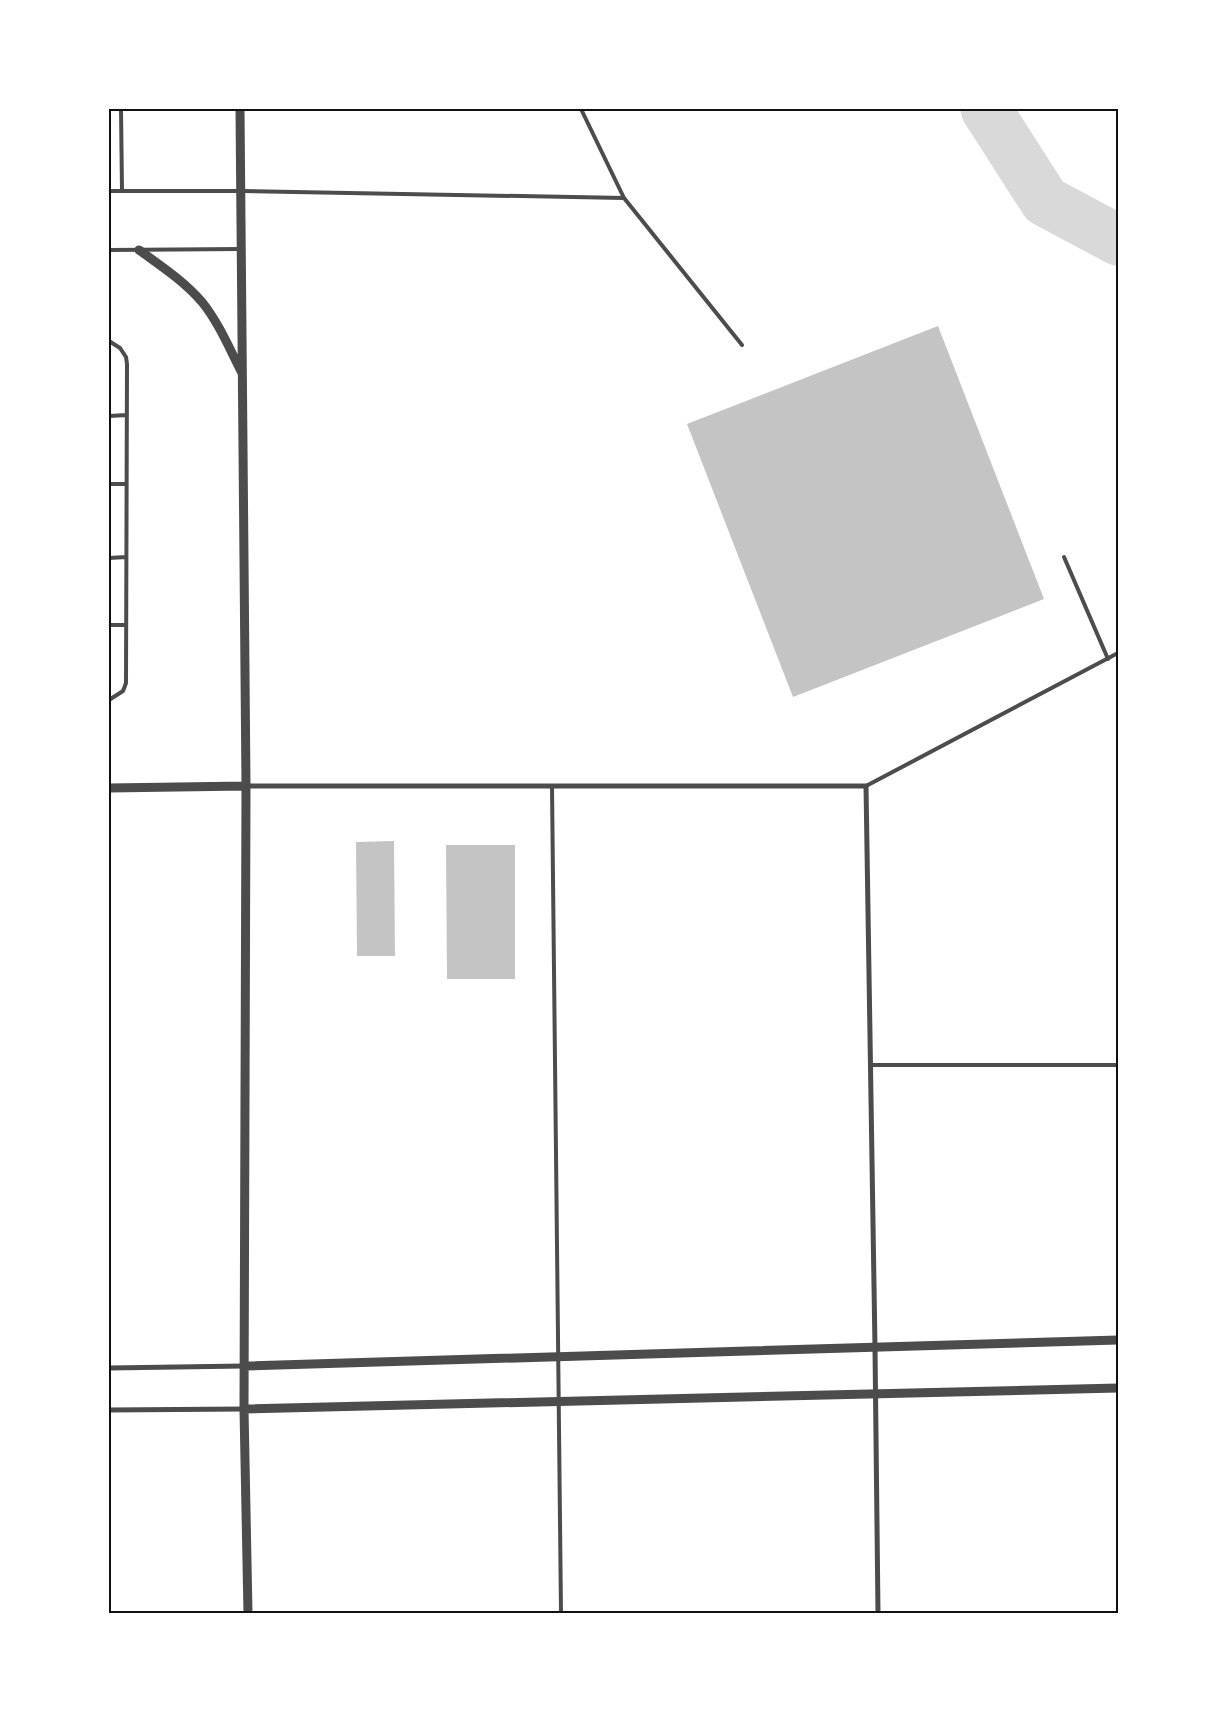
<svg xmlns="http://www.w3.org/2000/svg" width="1227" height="1722" font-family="Signika,sans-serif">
  <rect width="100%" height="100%" fill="#fff"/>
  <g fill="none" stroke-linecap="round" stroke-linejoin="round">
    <path stroke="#d9d9d9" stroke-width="51" d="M986 109 1045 201 1118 240"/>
  </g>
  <path fill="#c4c4c4" d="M938 326 1044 599 793 697 687 424Z
    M394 841 395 956H357L356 842Z
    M446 845H515V979H447Z"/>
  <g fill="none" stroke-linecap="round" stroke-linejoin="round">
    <path stroke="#4c4c4c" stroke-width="4" d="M121 109 122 191
      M581 109 624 198 742 345
      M109 191H242L624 198
      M109 250 241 249
      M109 341 120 348 126 357 127 364 126 683 123 691 109 700
      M109 416 127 415
      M109 484H126
      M1064 557 1108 659
      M109 558 126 557
      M109 625H125
      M552 786 561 1613
      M866 786 1118 653
      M871 1065H1118"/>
    <path stroke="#4c4c4c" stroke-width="5" d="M246 786H866L875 1348 878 1613
      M109 1368 244 1366
      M109 1410 244 1409"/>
    <path stroke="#4c4c4c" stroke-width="9" d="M240 109 246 786 244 1409 248 1613
      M139 250C161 266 184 281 202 302 219 323 230 350 242 373
      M109 788 246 786
      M244 1366 1118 1340
      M244 1409 1118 1388"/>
  </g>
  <rect width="1227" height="1722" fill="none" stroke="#ffffff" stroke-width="220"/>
  <rect x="110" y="110" width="1007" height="1502" fill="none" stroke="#111" stroke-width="2"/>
</svg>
